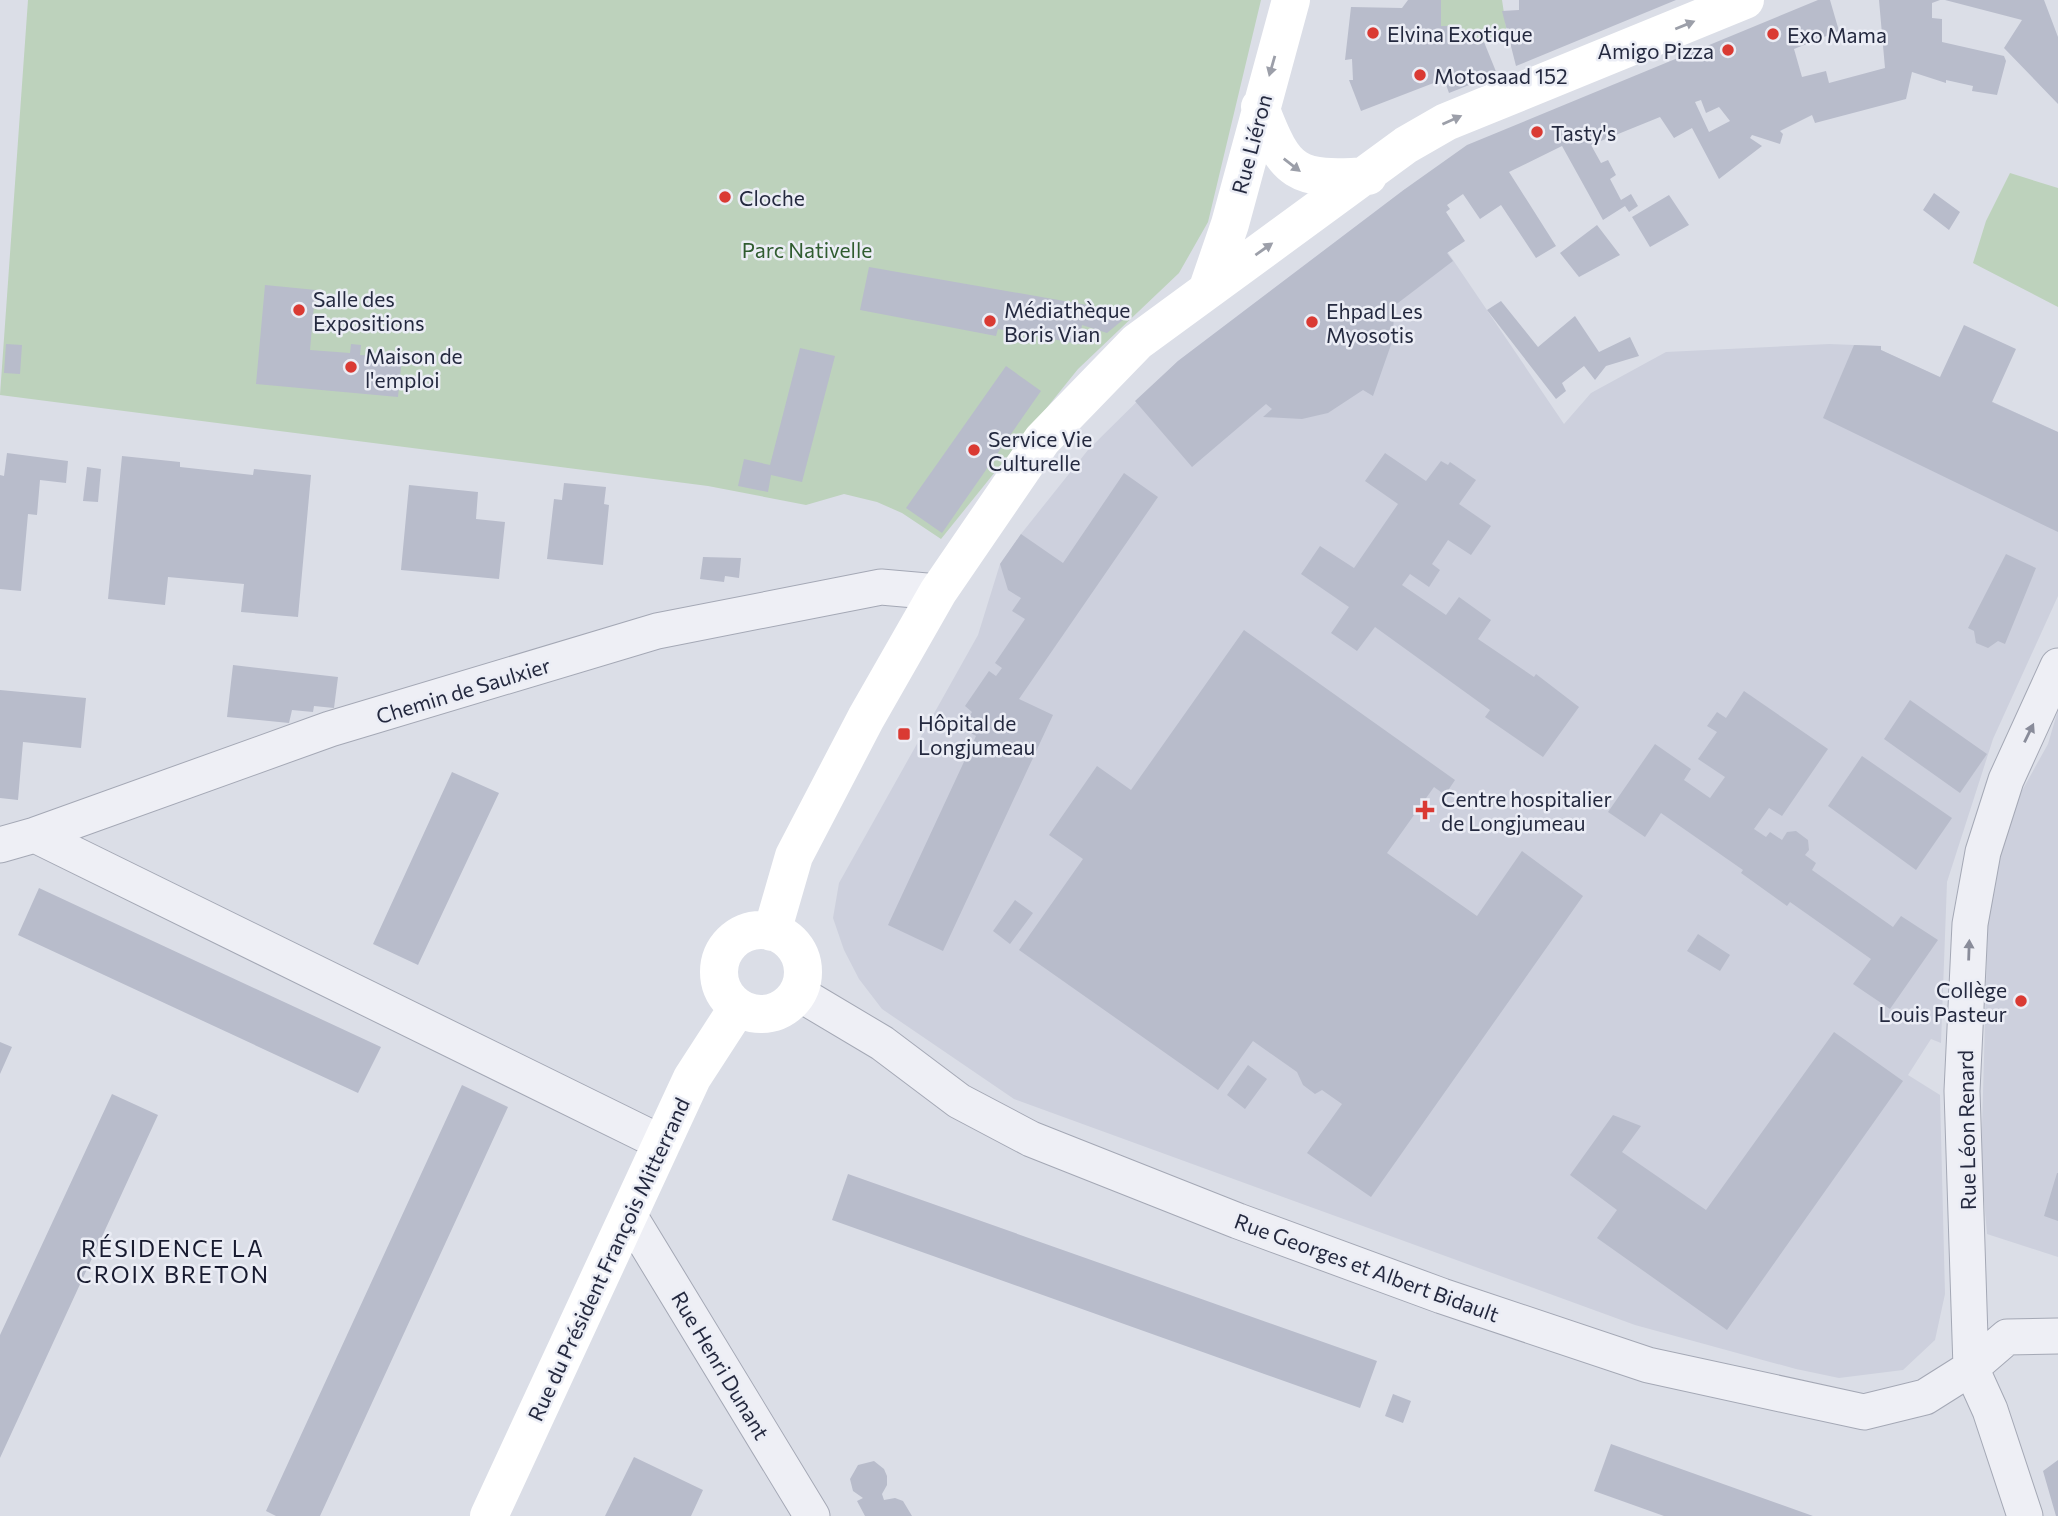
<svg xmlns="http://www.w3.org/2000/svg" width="2058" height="1516" font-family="Commissioner,sans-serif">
  <rect width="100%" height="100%" fill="#dbdee7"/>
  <path fill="#cdd0dd" d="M1405 189 1564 424 1591 393 1666 352 1829 344 1881 346V350L2058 432V596L1993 739 1947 882 1941 1043 1931 1039 1908 1075 1940 1095 1945 1294 1935 1340 1903 1370 1839 1378 1796 1369 1635 1325 1014 1099 882 1009 859 979 844 950 833 918 839 883 978 635 1000 564 1021 534 1088 450 1178 361Z
    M2058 710V1257L1987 1234 1981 1164 1988 915 2009 814 2048 744Z"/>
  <path fill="#bdd2bc" d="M28 0H1261L1208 222 1179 273 1078 369 941 539 902 513 877 502 844 494 806 505 708 486 0 395Z
    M1441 0H1502L1507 33 1477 45 1475 38 1458 42V26H1441Z
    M2010 173 2058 188V307L1973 263 1986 221Z"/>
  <path fill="#b8bccb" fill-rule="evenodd" d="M1408 0H1441V26H1459L1458 42 1475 38 1477 45 1484 42 1497 74 1449 93 1444 79 1361 111 1349 80H1353L1352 59 1345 60 1351 7 1402 8Z
    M1519 0H1676L1516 66 1502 11 1519 10Z
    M1818 0H1830L1839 31 1794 49 1802 77 1826 71 1829 83 1885 68 1879 0H1940L1932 3V18L1942 19V42L2004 56 2006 61 1997 95 1972 91 1973 86 1946 80V83L1912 72 1906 99 1815 123 1812 115 1780 131 1783 134 1780 144 1752 135 1750 138 1762 146 1719 179 1692 128 1674 138 1660 117 1591 145 1601 163 1608 160 1616 175 1610 179 1621 200 1631 194 1638 206 1629 212 1625 206 1603 220 1562 146 1509 172 1556 246 1536 258 1501 205 1480 219 1463 194 1447 205 1450 209 1446 212 1465 241 1447 253 1453 261 1394 306 1393 339 1373 396 1363 390 1328 413 1302 419 1263 417 1272 409 1266 404 1192 467 1135 401 1178 361 1405 189 1467 145ZM1701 100 1706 113 1719 107 1730 121 1709 132 1695 102Z
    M1945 0H2044L2058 37V104L2004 48 2022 20Z
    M1934 193 1960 212 1949 230 1923 210Z
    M1669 195 1689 225 1650 247 1632 217Z
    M1597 225 1620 255 1579 277 1560 253Z
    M869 267 1087 305 1086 307 1130 314 1107 333 1082 325 1079 344 998 329 996 336 860 310Z
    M265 285 316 290 313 315 323 317 322 328 312 327 310 350 350 353 351 344 361 345 360 355 402 358 398 397 256 384Z
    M1501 301 1538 347 1575 316 1599 352 1630 337 1639 356 1606 366 1595 380 1584 366 1562 383 1566 391 1556 399 1487 310Z
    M1964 325 2016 349 1992 402 2058 432V532L1823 418 1854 345 1881 346V350L1940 377Z
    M6 344 22 345 20 374 4 373Z
    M800 348 835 356 802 482 771 475 768 492 738 486 744 459 770 465Z
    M1006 366 1041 391 942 533 906 508Z
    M7 453 68 461 66 483 40 480 37 515 28 514 21 591 0 589V475L4 476Z
    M1385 453 1426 481 1441 461 1448 465 1450 462 1476 480 1459 504 1491 526 1471 555 1448 540 1432 564 1440 570 1429 587 1410 574 1402 585 1446 615 1459 597 1491 620 1478 639 1534 677 1536 674 1579 707 1543 757 1485 717 1490 710 1375 627 1357 651 1331 633 1349 607 1301 574 1320 546 1354 568 1398 504 1365 481Z
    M122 456 180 462V467L253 475 254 469 311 475 298 617 241 612 244 584 168 577 165 605 108 599Z
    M87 467 101 469 98 502 83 501Z
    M1124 473 1158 497 1019 699 1053 715 943 951 888 925 976 736 962 728 972 712 965 706 989 671 996 676 1002 668 995 663 1025 619 1012 611 1021 598 1008 590 1000 564 1021 534 1063 563Z
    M564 483 606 487 604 504 609 505 603 565 547 559 554 499 562 500Z
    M409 485 478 492 476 519 505 522 499 579 401 570Z
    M2006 554 2036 568 2005 644 1998 641 1988 648 1976 643 1974 631 1968 628Z
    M703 557 741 558 739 578 725 576 724 582 700 579Z
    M1244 630 1455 780 1445 795 1434 787 1387 853 1477 916 1522 851 1583 896 1371 1197 1307 1153 1342 1104 1322 1090 1315 1094 1303 1085 1297 1072 1253 1041 1218 1090 1019 950 1083 859 1049 835 1097 766 1131 790Z
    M233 665 338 677 334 708 314 706 313 712 292 710 289 723 227 717Z
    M0 690 86 698 81 748 23 742 18 800 0 798Z
    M1744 691 1828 749 1782 816 1769 808 1754 829 1766 837 1770 832 1782 840 1787 832 1796 831 1808 840 1809 850 1805 855 1816 863 1812 870 1893 927 1901 916 1938 940 1890 1009 1853 984 1871 959 1790 902 1787 906 1741 873 1743 870 1661 813 1645 837 1608 812 1655 744 1691 769 1684 780 1710 798 1725 777 1698 759 1717 732 1707 726 1717 712 1726 718Z
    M1910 700 1987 754 1960 793 1884 739Z
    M1862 756 1952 818 1916 870 1828 806Z
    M452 772 499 793 418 965 373 944Z
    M39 888 381 1047 358 1093 18 935Z
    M1015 900 1033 913 1010 944 993 931Z
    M1698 934 1730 955 1720 971 1687 951Z
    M1834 1032 1903 1081 1727 1330 1597 1238 1617 1210 1570 1175 1613 1115 1641 1126 1622 1152 1706 1210Z
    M0 1042 12 1047 0 1074Z
    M1248 1065 1267 1079 1245 1109 1227 1095Z
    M462 1085 508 1107 320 1516H276L266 1511Z
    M112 1094 158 1115 0 1458V1335Z
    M2057 1173H2058V1221L2044 1216Z
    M848 1174 1377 1361 1360 1408 832 1220Z
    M1393 1394 1411 1401 1403 1423 1385 1416Z
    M1611 1444 1813 1516H1664L1594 1491Z
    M634 1457 703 1490 691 1516H605Z
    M2058 1460V1516H2056L2043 1471Z
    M874 1461 884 1469 887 1476V1485L882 1494 884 1500 895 1498 903 1501 912 1516H865L857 1501 863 1498 853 1491 850 1479 858 1465Z"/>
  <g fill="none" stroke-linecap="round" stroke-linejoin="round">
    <g stroke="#a4a8b5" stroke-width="37">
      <path id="minor" d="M35 835 662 1143
        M0 845 35 835 330 729 657 631 881 587 938 592
        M798 993 882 1043 959 1101 1031 1139 1238 1221 1442 1296 1648 1365 1864 1412 1925 1397 1971 1368 2007 1337 2058 1336
        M629 1215 812 1516
        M2025 1516 1990 1410 1971 1368 1962 1091 1970 924 1983 852 2006 780 2058 666"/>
    </g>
    <use href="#minor" stroke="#eeeff5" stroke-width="35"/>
    <path stroke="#fff" stroke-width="38" d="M1260 107C1285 174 1296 181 1368 176
      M1208 288 1230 224 1291 0
      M719 972a42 42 0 1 1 84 0a42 42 0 1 1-84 0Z
      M772 932 794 856 866 718 938 592 1042 440 1137 342 1406 145 1446 122 1745 0
      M489 1516 692 1078 738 1007"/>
  </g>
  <defs><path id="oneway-solid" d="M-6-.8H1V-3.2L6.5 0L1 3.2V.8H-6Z" transform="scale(1.75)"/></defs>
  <g fill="#9c9fa9">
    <use href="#oneway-solid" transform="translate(1685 25) rotate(-22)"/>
    <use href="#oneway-solid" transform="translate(1272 66) rotate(106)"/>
    <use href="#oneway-solid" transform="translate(1452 120) rotate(-24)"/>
    <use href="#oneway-solid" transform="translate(1292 165) rotate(38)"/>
    <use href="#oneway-solid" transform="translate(1264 249) rotate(-35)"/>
  </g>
  <g fill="#898c9a">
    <use href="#oneway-solid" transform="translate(2029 733) rotate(-64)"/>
    <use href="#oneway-solid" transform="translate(1969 950) rotate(-88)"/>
  </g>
  <g fill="#da3a33" stroke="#ebedf5" stroke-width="2.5">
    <circle cx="1373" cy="33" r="7"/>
    <circle cx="1773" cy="34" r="7"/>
    <circle cx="1728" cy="50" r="7"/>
    <circle cx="1420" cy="75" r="7"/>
    <circle cx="1537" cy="132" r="7"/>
    <circle cx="725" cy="197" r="7"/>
    <circle cx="299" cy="310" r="7"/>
    <circle cx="990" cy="321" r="7"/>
    <circle cx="1312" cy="322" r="7"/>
    <circle cx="351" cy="367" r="7"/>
    <circle cx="974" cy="450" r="7"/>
    <rect x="897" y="727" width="14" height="14" rx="3.5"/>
    <path d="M1421.5 799.5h7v7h7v7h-7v7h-7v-7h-7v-7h7z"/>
    <circle cx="2021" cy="1001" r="7"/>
  </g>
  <g text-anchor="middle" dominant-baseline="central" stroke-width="5" stroke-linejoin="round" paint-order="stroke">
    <g font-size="21" fill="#24293f" stroke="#ebedf5" text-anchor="start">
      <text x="1387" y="33">Elvina Exotique</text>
      <text x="1787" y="34">Exo Mama</text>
      <text x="1714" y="50" text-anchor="end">Amigo Pizza</text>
      <text x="1434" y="75">Motosaad 152</text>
      <text x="1551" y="132">Tasty's</text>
      <text x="739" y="197">Cloche</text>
      <text x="313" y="298">Salle des<tspan x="313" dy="24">Expositions</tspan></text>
      <text x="1004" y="309">Médiathèque<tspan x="1004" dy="24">Boris Vian</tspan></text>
      <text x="1326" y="310">Ehpad Les<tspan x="1326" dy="24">Myosotis</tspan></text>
      <text x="365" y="355">Maison de<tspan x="365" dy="24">l'emploi</tspan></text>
      <text x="988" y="438">Service Vie<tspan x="988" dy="24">Culturelle</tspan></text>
      <text x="918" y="722">Hôpital de<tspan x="918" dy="24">Longjumeau</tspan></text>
      <text x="1441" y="798">Centre hospitalier<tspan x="1441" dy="24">de Longjumeau</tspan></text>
      <text x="2007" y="989" text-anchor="end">Collège<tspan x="2007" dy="24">Louis Pasteur</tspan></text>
    </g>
    <g font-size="21" fill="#24293f" stroke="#ebedf5">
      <text transform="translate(1251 144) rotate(-75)">Rue Liéron</text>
      <text transform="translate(463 690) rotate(-17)">Chemin de Saulxier</text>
      <text transform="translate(1966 1130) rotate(-91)">Rue Léon Renard</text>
      <text transform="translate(608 1259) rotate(-65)">Rue du Président François Mitterrand</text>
      <text transform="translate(1367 1267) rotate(20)">Rue Georges et Albert Bidault</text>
      <text transform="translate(721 1365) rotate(59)">Rue Henri Dunant</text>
    </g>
    <g font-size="21" fill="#305c30" stroke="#ebedf5">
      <text x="807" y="249">Parc Nativelle</text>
    </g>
    <g font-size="23" letter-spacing="2" fill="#171a2f" stroke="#ebedf5">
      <text x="173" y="1248">RÉSIDENCE LA<tspan x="173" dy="26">CROIX BRETON</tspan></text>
    </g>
  </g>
</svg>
